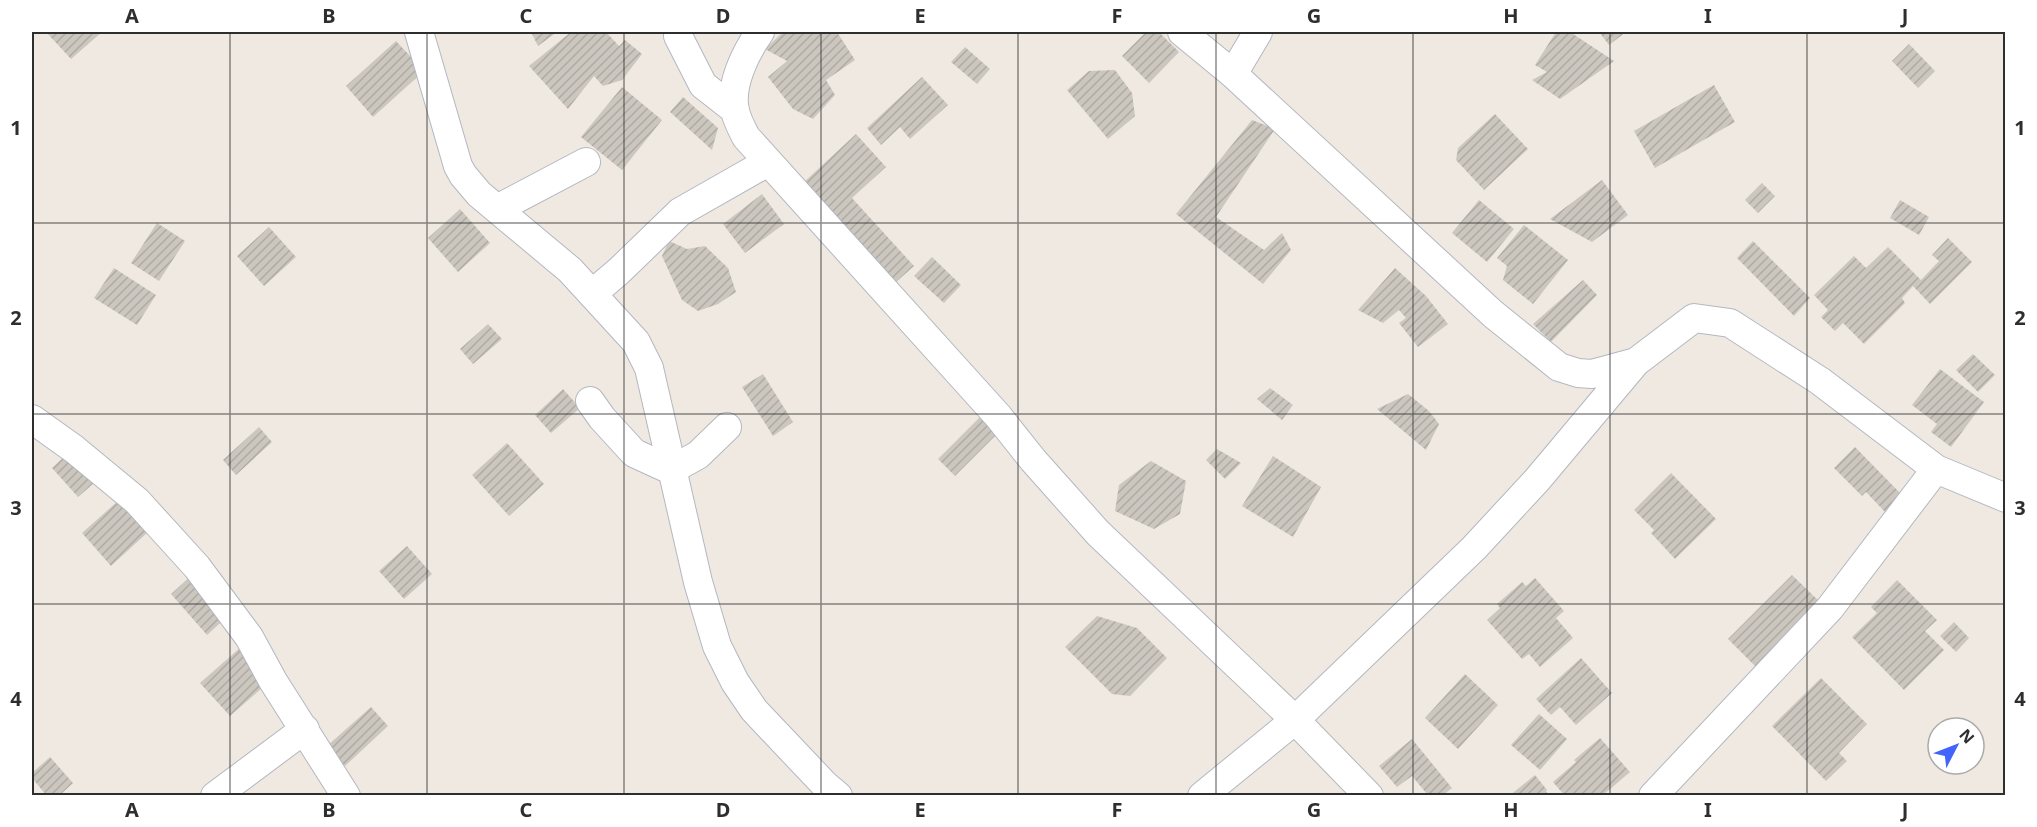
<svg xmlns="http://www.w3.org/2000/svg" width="2037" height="827" font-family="'Noto Sans',sans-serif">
  <defs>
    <pattern id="building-hatch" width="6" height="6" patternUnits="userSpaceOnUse" patternTransform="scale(1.5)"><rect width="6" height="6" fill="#cbc7bf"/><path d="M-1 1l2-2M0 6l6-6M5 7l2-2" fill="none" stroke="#afaba4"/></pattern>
  </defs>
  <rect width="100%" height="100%" fill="#efe9e1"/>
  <path fill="url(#building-hatch)" d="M46 32H102L71 59Z
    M531 32H557L538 46Z
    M571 32H606L619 46 625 40 642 54 622 80 603 86 594 76 568 109 529 66Z
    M783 32H837L855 60 826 80 835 95 813 119 793 109 768 77 787 61 765 49Z
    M1146 32H1159L1179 52 1149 83 1122 56Z
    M1556 32H1570L1614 61 1560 99 1532 80 1547 72 1535 65Z
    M1599 32H1626L1609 45Z
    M396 41 424 71 373 117 346 86Z
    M1909 44 1935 71 1918 88 1892 61Z
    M965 47 990 69 977 84 951 62Z
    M1115 70 1132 93 1135 116 1108 139 1067 90 1089 71Z
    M922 77 948 105 910 139 900 127 881 145 867 128Z
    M1714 85 1735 122 1655 168 1634 131Z
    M622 87 662 120 622 170 581 137Z
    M683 97 718 128 712 150 670 112Z
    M1495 114 1528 149 1484 190 1456 160 1458 148Z
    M1252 120 1275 129 1216 217 1264 250 1282 233 1291 250 1263 284 1176 214Z
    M856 134 886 167 852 198 914 266 895 283 803 183Z
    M1602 180 1628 215 1592 242 1550 219Z
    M1762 183 1775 196 1758 213 1745 200Z
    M762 194 784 224 745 253 723 224Z
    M1479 200 1514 229 1487 262 1452 233Z
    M1900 200 1929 217 1919 235 1890 218Z
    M460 209 490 243 458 272 428 238Z
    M157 223 185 241 159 281 131 263Z
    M1524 225 1568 260 1533 304 1503 280 1507 266 1497 258Z
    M269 227 296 257 264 286 237 256Z
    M1948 238 1972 262 1930 304 1913 286 1902 298 1905 303 1864 344 1843 323 1835 331 1821 317 1828 310 1814 295 1854 256 1866 268 1888 247 1921 280 1939 261 1932 255Z
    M669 241 687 249 705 246 728 268 736 292 718 304 698 311 682 300 662 256Z
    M1753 241 1810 298 1794 316 1737 258Z
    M932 257 961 285 944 303 914 276Z
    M114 268 156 295 137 325 94 298Z
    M1395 268 1426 296 1448 324 1418 347 1399 323 1406 318 1399 310 1383 323 1358 310Z
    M1583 280 1597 295 1551 342 1533 324Z
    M488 324 502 339 473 364 460 349Z
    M1973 354 1995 375 1978 392 1956 370Z
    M1940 369 1984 402 1951 447 1931 432 1937 424 1912 405Z
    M763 374 793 422 773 436 742 387Z
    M1270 388 1293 405 1282 420 1257 399Z
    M563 389 580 408 551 433 535 415Z
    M1408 394 1429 411 1439 424 1426 450 1377 409Z
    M980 417 996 435 955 476 938 459Z
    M259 427 272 442 236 475 223 460Z
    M507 443 544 484 509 516 472 475Z
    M1855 447 1903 496 1886 513 1866 492 1862 496 1834 468Z
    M1217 449 1241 463 1225 479 1206 460Z
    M67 454 94 483 78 497 52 468Z
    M1273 456 1321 487 1293 537 1242 506Z
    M1151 461 1186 481 1180 514 1154 529 1115 511 1119 485Z
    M1671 473 1716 519 1675 559 1651 533 1654 530 1634 510Z
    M119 500 148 532 111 566 82 533Z
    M407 546 432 574 404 599 379 571Z
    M193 574 229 615 207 635 171 594Z
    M1792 575 1822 604 1757 668 1728 639Z
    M1535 578 1564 611 1556 618 1573 638 1540 667 1529 654 1522 659 1487 620 1500 608 1497 604 1522 582 1526 586Z
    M1897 580 1937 620 1925 631 1944 650 1904 690 1852 637 1877 613 1871 607Z
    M1097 616 1137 628 1167 658 1130 696 1112 694 1065 647Z
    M1954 622 1969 638 1956 652 1940 636Z
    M241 647 271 680 230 716 200 683Z
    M1581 658 1612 693 1576 725 1560 707 1551 715 1536 699Z
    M1465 674 1498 705 1458 749 1425 718Z
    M1821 678 1867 724 1839 753 1847 761 1826 781 1772 726Z
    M371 707 388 726 345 766 327 746Z
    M1539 714 1567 739 1540 770 1511 745Z
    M1600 738 1630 772 1602 796H1565L1553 782 1576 762 1574 760Z
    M1412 739 1452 788 1442 796H1425L1427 794 1412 776 1397 787 1379 766Z
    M50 757 73 783 59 796H47L32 778V773Z
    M1535 775 1547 790 1546 791 1549 796H1509Z"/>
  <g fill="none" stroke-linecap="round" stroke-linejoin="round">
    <g stroke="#b4b7c1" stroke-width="30">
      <path id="street" d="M419 32 458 166 463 175 479 194 570 270 636 342 649 368 698 582 717 646 735 682 754 710 825 785 838 796
        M760 32C746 52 729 85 735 111 737 120 742 129 746 137L998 416 1033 460 1098 533 1295 720 1369 796
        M1182 32 1233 74 1493 314 1559 367 1578 373 1592 374 1636 362 1694 318 1730 323 1820 381 1936 469 2006 498
        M678 36 703 85 735 110
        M1233 74 1258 32
        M497 209 586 162
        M592 294 619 271 680 212 768 162
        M590 401 602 418 634 453 671 470 698 455 727 427
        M32 419 74 449 137 501 197 567 249 637 273 681 346 796
        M215 796 305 729
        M1202 796 1295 720 1474 548 1537 480 1636 362
        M1653 796 1830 608 1936 469"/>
    </g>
    <use href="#street" stroke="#fff" stroke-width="28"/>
  </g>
  <path fill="none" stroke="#2e2e2e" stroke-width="1.5" stroke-opacity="0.55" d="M230 32V796M427 32V796M624 32V796M821 32V796M1018 32V796M1216 32V796M1413 32V796M1610 32V796M1807 32V796M32 223H2006M32 414H2006M32 604H2006"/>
  <rect width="2037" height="827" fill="none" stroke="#ffffff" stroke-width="66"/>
  <g transform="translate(1956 746) rotate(48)"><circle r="28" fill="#ffffff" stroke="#ababab" stroke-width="1.5"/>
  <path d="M0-4.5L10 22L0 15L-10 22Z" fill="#4264fb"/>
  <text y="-9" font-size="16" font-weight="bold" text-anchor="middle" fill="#2e2e2e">N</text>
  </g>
  <rect x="33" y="33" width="1971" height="761" fill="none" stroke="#2e2e2e" stroke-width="2"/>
  <g font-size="20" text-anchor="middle" font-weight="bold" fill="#2e2e2e">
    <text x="132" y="23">A</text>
    <text x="329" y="23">B</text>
    <text x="526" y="23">C</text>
    <text x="723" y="23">D</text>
    <text x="920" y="23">E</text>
    <text x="1117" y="23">F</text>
    <text x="1314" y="23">G</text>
    <text x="1511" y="23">H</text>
    <text x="1708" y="23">I</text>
    <text x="1905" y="23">J</text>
    <text x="16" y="135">1</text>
    <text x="2020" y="135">1</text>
    <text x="16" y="325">2</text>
    <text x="2020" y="325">2</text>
    <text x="16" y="515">3</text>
    <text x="2020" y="515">3</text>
    <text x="16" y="706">4</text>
    <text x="2020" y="706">4</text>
    <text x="132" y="817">A</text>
    <text x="329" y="817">B</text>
    <text x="526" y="817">C</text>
    <text x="723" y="817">D</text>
    <text x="920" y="817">E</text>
    <text x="1117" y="817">F</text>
    <text x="1314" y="817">G</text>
    <text x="1511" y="817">H</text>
    <text x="1708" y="817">I</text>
    <text x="1905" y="817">J</text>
  </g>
</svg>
